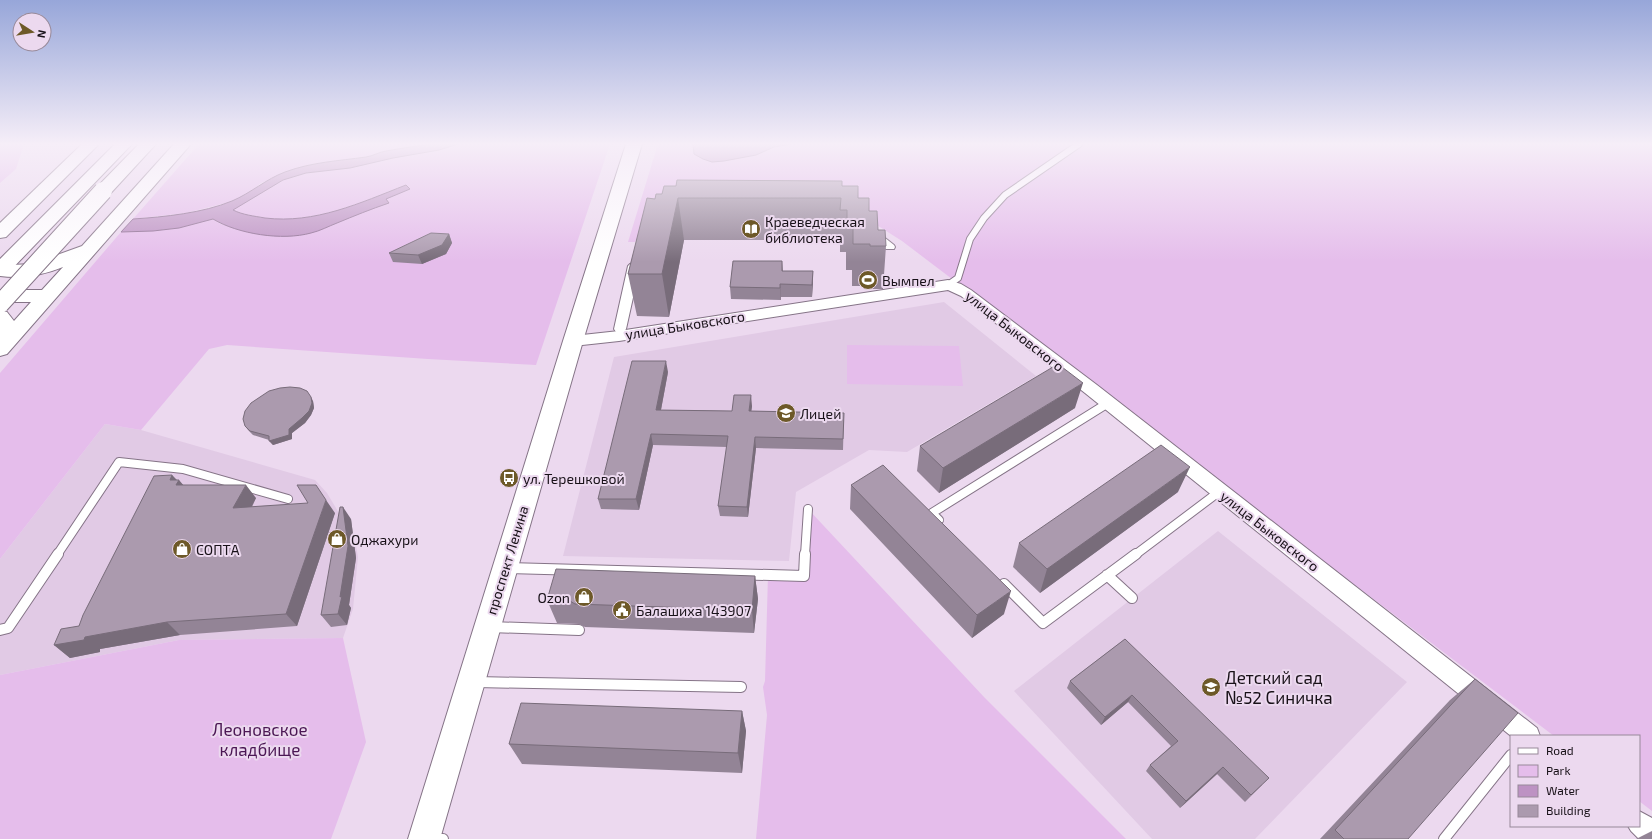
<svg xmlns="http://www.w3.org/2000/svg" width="1652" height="839" font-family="'Exo 2',sans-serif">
  <rect width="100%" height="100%" fill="#ecd9ef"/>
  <path fill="#e1cae5" d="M944 302 1036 376 907 452 869 450 796 492 789 561 563 556 614 357Z
    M105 424 141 430 315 480 327 493 355 540 358 557 353 609 343 638 179 640 0 675V559Z
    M1218 531 1407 682 1255 839H1152L1014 691Z"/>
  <path fill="#e5bdeb" d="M0 144H24L16 169 0 183Z
    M199 144H438L417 146 384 151 368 157 312 164 261 183 248 194 230 202 186 213 133 219Z
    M458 144H610L536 365 428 359 227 345 209 349 141 430 105 424 0 559V373L121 232 153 231 179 228 213 219 221 224 267 235 388 202 385 199 409 189 406 185C350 207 292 233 232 210L283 180 306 173 349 168 393 158 439 150Z
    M658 144H693L694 154 756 155 774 147 791 144H1652V811L1639 801V736H1554L902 241 872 222 645 224 635 242H628Z
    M847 345 959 346 963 386 847 384Z
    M808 509 984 697 1126 839H756L767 715 763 687 765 681 768 575H804Z
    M343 638 366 742 331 839H0V675L179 640Z"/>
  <path fill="#bd92c3" stroke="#8c6b90" d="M438 144H458L439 150 393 158 350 168 306 173 283 180 233 210C243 215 254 216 265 218 315 224 360 203 406 185L410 189 386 199 389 203C371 209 354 216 337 223 329 226 320 231 311 233 282 241 238 234 213 219L179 228 153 231 121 232 133 219C164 217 203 213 232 201 251 193 266 179 285 172 312 162 338 161 366 157 373 156 379 152 386 151 404 148 420 145 438 144Z
    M693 144H791L774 147 756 155 724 161 712 162 703 159 694 154Z"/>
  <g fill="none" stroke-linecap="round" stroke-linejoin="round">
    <g stroke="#857487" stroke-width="8">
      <path id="service-far2" d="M948 285 958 278 970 239 984 218 1005 195 1079 144"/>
    </g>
    <g stroke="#857487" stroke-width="10">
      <path id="service-far1" d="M939 520 932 513 1108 403
        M57 555 119 462 183 469 288 499
        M805 555 808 509
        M1135 555 1220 491"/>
    </g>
    <g stroke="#857487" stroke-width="12">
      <path id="service" d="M507 568 804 576 805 554
        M1107 575 1132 598
        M1004 584 1043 623 1136 554
        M490 627 579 630
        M0 630 8 628 58 554
        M476 682 741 687
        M429 839H443
        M1444 839 1511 755"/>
    </g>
    <g stroke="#857487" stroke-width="2">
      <path id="pedestrian" d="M871 229 875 230 894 245 895 247 894 249H886L867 234 866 232 867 230Z
        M634 263 638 264 640 266 626 329 624 332H616L614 329 628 266 630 264Z"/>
    </g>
    <g stroke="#857487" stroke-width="2">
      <path id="minor" d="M948 280 961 284 971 290 1097 385 1537 728 1540 736H1511L1085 393 961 296 948 290 619 341 573 346 567 345 565 341 567 337 573 336 619 331Z
        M1639 811 1652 818V839H1639L1631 831 1628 826H1639Z"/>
    </g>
    <g stroke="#857487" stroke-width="2">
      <path id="secondary" d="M174 144H191L7 354 0 356V310L7 312 14 321 31 302H0V290H42L63 267C43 275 22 279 0 276V264L11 265 32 264 82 246Z
        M626 144H642L583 341 440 839H408L563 341Z"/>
    </g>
    <g stroke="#857487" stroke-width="2">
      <path id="primary" d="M82 144H99L6 237 0 238V223Z"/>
    </g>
    <g stroke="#857487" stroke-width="2">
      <path id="trunk" d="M115 144H132L7 274 0 276V259Z
        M139 144H156L109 195 103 196 97 195 95 191 97 187Z"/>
    </g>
    <use href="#service-far2" stroke="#fff" stroke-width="6"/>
    <use href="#service-far1" stroke="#fff" stroke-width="8"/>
    <use href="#service" stroke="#fff" stroke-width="10"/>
    <use href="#pedestrian" fill="#fff" fill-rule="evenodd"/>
    <use href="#minor" fill="#fff" fill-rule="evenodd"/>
    <use href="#secondary" fill="#fff" fill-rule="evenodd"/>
    <use href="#primary" fill="#fff" fill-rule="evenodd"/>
    <use href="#trunk" fill="#fff" fill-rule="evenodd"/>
    <g stroke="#857487" stroke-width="20" stroke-linecap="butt">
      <path id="trunk-bridge" d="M0 304 103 191"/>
    </g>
    <use href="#trunk-bridge" stroke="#fff" stroke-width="18"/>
  </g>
  <path fill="#938496" d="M842 186 858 198 869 211 886 246 883 289H868V286H852V270H846V252H840V240H684L669 317 637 316 628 274 655 199Z
    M449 234 452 243 446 254 422 264 393 262 389 253Z
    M782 261 783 271H813L812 297H781V300L731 299 730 287Z
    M668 372 661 410 732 411 752 406 751 411 844 413 843 450 756 448 748 517 720 516 718 506 727 447 653 445 639 510 601 509 598 499Z
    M313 401 314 408 311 415 305 423 292 433V439L273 445 269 440 253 435 248 430 245 426Z
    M1075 408 939 493 917 471 920 446Z
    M172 475 176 480 183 485 256 498 252 507 335 513 297 626 180 635 100 649V652L70 658 54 645 79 626Z
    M851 485 1004 614 972 638 850 509Z
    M1178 492 1040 593 1013 567 1019 543Z
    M351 519 356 558 349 605 351 608 347 625 331 627 321 615Z
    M755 576 758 599 754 633 585 627 579 624 557 623 547 600Z
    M1125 639 1262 785 1245 802 1217 774 1180 808 1146 771 1150 765 1171 746 1128 702 1101 725 1067 688 1070 681Z
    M1475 679 1408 839H1320L1450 700Z
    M742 711 746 731 742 773 522 764 509 744Z
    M1652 831V839H1636Z"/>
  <path fill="#786c7a" d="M678 198 684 240 669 317 662 274Z
    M449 234 452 243 446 254 422 264 418 255Z
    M813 271V283L812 297V285Z
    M780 284 781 297V300L780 288Z
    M666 361 668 372 659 420 656 410Z
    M1083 383 1075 408 939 493 943 468Z
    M751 395 752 406 750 422 749 411Z
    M311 397 313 401 314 408 311 415 305 423 292 433V439L273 445 269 441 289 429Z
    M651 434 653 445 639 510 636 499Z
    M755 437 756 448 748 517 747 507Z
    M1190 467 1178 492 1040 593 1047 569Z
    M172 475 178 481 179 480 190 493 170 480Z
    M246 485 256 498 244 521 233 508Z
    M326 500 335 513 297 626 286 614Z
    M343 507 351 519 356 558 349 605 351 608 347 625 338 614 340 597Z
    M755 576 758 599 754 633 752 610Z
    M1011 591 1004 614 972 638 977 615Z
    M167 622 180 635 100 649V652L70 658 54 645 85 637Z
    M1132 695 1128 702 1101 725 1105 717Z
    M742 711 746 731 742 773 738 753Z
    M1223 767 1217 774 1180 808 1186 801Z"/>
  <path fill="#ab9aae" stroke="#786c7a" d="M677 180 842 181V186H858V198H869V211H877L878 230H885L886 246H870V244H853V228H847V210H840L841 198H678L662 274H628L647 198 655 199 656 194H662L664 186H676Z
    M431 233 449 234 442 245 418 255 389 253Z
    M733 261H782V271H813L812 285 780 284V288L730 287Z
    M632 361H666L656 410 732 411 734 395H751L749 411 844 413 843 439 755 437 747 507 718 506 728 436 651 434 636 499H598Z
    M1058 364 1083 383 943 468 920 446Z
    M290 387 300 388 307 391 311 397 312 403 309 411 302 418 289 429V435L269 441V436L250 431 245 426 243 419 245 411 251 403 269 391 280 388Z
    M1161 445 1190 467 1047 569 1019 543Z
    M883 465 1011 591 977 615 851 485Z
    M172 475 170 480H179L176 485H246L233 508 308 503 297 485H316L326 500 286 614 167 622 85 637 84 640 54 645 61 629 79 626 83 615 154 476Z
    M340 507H343L348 546 340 597 342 596 338 614 321 615Z
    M556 569 755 576 752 610 575 604 570 601 547 600Z
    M1125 639 1269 778 1251 795 1223 767 1186 801 1150 765 1178 741 1132 695 1105 717 1070 681Z
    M1475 679 1518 713 1408 839H1344L1335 830Z
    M521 703 742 711 738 753 509 744Z"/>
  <linearGradient id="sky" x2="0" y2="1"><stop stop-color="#97a6d9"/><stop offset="0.55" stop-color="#f6eef8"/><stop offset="1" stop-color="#f6eef8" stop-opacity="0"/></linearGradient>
  <rect width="1652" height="262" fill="url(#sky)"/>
  <defs>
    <g id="library-disc" transform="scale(1)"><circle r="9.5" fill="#6d5928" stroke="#ecd9ef"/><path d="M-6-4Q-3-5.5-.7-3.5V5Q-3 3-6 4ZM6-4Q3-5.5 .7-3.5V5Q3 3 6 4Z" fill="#fff"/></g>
    <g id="stadium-disc" transform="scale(1)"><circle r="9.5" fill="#6d5928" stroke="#ecd9ef"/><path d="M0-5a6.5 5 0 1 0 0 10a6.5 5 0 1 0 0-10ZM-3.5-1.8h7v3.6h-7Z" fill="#fff"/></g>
    <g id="school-disc" transform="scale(1)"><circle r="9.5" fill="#6d5928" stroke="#ecd9ef"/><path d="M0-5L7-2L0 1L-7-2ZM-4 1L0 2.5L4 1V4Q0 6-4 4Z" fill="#fff"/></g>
    <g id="bus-disc" transform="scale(1)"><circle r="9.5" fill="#6d5928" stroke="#ecd9ef"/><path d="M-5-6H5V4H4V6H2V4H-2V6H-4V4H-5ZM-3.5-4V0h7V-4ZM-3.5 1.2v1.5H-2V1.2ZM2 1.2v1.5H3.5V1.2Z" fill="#fff"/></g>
    <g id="shop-disc" transform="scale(1)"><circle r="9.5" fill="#6d5928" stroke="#ecd9ef"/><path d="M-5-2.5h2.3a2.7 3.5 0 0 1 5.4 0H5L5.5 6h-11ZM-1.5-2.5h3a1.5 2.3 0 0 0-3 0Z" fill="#fff"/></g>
    <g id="civic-disc" transform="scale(1)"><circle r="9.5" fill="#6d5928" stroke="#ecd9ef"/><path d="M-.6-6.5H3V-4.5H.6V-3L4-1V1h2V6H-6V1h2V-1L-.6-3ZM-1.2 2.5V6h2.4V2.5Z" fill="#fff"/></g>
  </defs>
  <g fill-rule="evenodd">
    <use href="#library-disc" x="751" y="229"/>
    <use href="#stadium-disc" x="868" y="280"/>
    <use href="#school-disc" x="786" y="413"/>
    <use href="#bus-disc" x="509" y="478"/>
    <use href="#shop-disc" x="337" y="539"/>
    <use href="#shop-disc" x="182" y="549"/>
    <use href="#shop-disc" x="584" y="597"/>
    <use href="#civic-disc" x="622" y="610"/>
    <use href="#school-disc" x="1211" y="687"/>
  </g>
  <g text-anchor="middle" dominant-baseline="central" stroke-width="4" stroke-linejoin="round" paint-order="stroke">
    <g font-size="14" fill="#181118" stroke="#ecd9ef" text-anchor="start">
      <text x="765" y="221">Краеведческая<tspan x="765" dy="16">библиотека</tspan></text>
      <text x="882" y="280">Вымпел</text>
      <text x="800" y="413">Лицей</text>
      <text x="523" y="478">ул. Терешковой</text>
      <text x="351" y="539">Оджахури</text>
      <text x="196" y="549">СОПТА</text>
      <text x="570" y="597" text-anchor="end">Ozon</text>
      <text x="636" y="610">Балашиха 143907</text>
    </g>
    <g font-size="14" fill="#181118" stroke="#ecd9ef">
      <text transform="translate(685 325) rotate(-9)">улица Быковского</text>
      <text transform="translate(1015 331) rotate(38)">улица Быковского</text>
      <text transform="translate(1270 531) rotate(38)">улица Быковского</text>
      <text transform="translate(507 560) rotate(-73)">проспект Ленина</text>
    </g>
    <g font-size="17" fill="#181118" stroke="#ecd9ef" text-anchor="start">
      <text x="1225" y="677">Детский сад<tspan x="1225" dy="20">№52 Синичка</tspan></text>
    </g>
    <g font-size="17" fill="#4b1754" stroke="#ecd9ef">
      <text x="260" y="729">Леоновское<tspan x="260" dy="20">кладбище</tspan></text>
    </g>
  </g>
  <rect x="1510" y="735" width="130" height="92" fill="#ecd9ef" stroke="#978999"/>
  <rect x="1518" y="748" width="20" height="6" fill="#ffffff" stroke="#978999"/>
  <text x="1546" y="755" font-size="12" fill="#181118">Road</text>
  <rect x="1518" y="765" width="20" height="12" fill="#e5bdeb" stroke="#978999"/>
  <text x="1546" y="775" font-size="12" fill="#181118">Park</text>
  <rect x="1518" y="785" width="20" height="12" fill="#bd92c3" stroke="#978999"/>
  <text x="1546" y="795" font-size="12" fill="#181118">Water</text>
  <rect x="1518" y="805" width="20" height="12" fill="#ab9aae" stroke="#978999"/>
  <text x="1546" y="815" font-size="12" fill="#181118">Building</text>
  <g transform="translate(32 32) rotate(102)"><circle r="19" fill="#ecd9ef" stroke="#978999"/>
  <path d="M0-3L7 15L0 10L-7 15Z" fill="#6d5928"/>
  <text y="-6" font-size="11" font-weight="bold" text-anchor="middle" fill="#181118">N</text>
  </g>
</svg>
